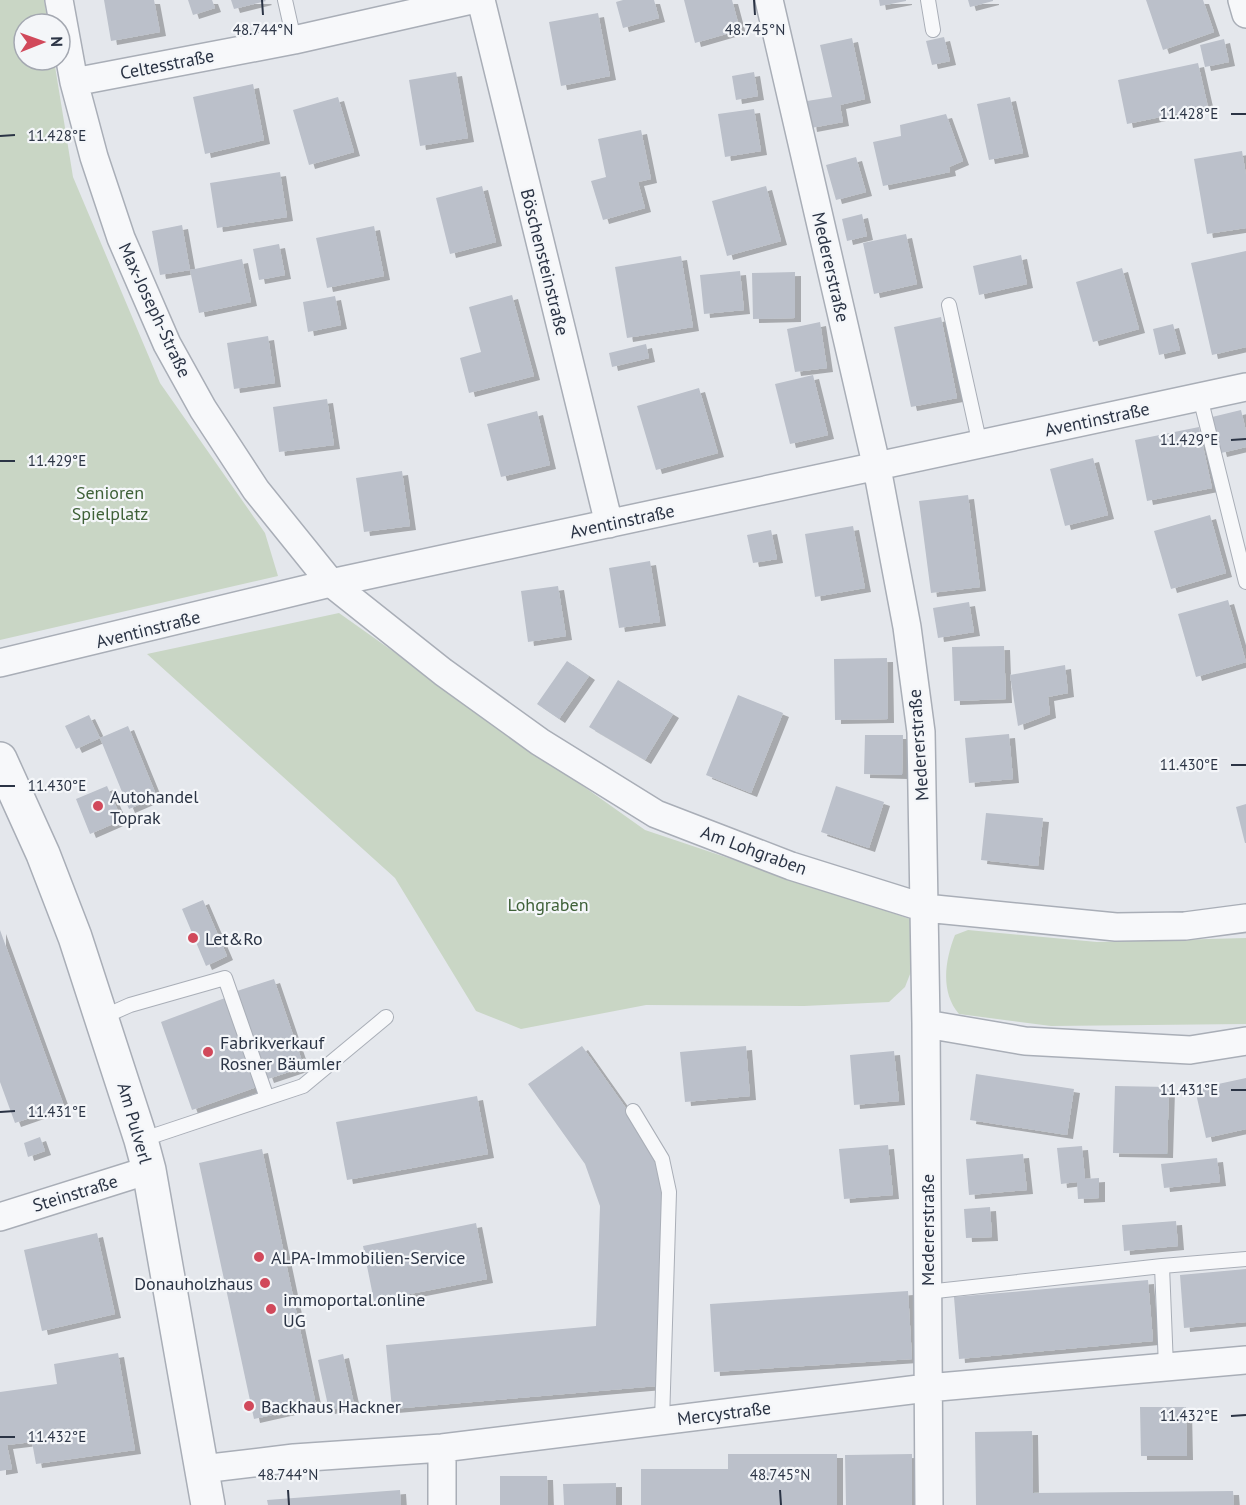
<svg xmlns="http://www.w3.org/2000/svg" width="1246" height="1505" font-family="'PT Sans',sans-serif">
  <defs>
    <filter id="shadow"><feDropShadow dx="6" dy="4" stdDeviation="0" flood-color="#0004"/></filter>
  </defs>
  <rect width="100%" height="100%" fill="#e4e7ec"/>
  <path fill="#c9d6c5" d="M0 0H44L48 24H24V60H54L73 177 160 383 265 533 278 576 0 640Z
    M339 613 645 830 910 919 917 935 914 964 905 987 889 1002 804 1006 646 1005 521 1029 476 1011 395 878 147 654Z
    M968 930 1097 942 1246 938V1024L1051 1026 959 1014C940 992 945 960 955 935Z"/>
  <path fill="#bbc0ca" filter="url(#shadow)" d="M104 0H154L160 32 111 41Z
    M188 0H212L215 8 193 15Z
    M231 0H265L266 1 234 9Z
    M623 0H654L659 18 623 28 616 2Z
    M684 0H732L740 30 695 43Z
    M879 0H906V1L880 6Z
    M968 0H993V1L970 7Z
    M1146 0H1203L1214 32 1163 50Z
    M598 13 610 76 561 86 549 22Z
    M944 37 950 61 932 65 926 41Z
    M852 38 865 99 840 105 843 122 811 128 807 101 832 97 820 45Z
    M1224 39 1229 62 1205 67 1200 45Z
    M1198 63 1208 107 1127 124 1118 80Z
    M456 72 468 138 420 146 409 80Z
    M754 72 758 96 736 100 732 76Z
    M253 84 264 140 205 154 193 97Z
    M338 97 354 152 309 165 293 110Z
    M1010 97 1023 153 989 160 977 104Z
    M754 109 761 151 725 157 718 114Z
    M946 114 963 161 949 167 950 172 883 186 873 142 901 136 900 125Z
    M641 130 651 179 638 182 645 208 603 220 591 181 606 177 598 139Z
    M1242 151 1246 175V228L1207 234 1194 159Z
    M856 157 866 192 836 200 826 165Z
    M280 172 287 217 217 228 210 183Z
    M482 186 496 242 450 254 436 198Z
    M766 186 781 241 727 256 712 201Z
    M862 214 867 236 847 241 842 219Z
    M182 225 190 270 160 275 152 231Z
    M374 226 384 276 327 288 316 238Z
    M906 234 917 284 874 294 863 243Z
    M279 244 285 275 259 280 253 249Z
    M1246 251V347L1212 355 1191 263Z
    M1021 255 1027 284 979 295 973 266Z
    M681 256 693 327 627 338 615 267Z
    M242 259 251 302 199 313 190 270Z
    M1122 268 1139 329 1093 342 1076 282Z
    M740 271 744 310 704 314 700 275Z
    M795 272V318L753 319 752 273Z
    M512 295 534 376 469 393 460 358 481 352 469 307Z
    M335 296 341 325 308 332 303 302Z
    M941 317 957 398 911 407 894 327Z
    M820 322 827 368 795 372 787 329Z
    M1173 324 1180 350 1159 355 1153 329Z
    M268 336 275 383 234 389 227 343Z
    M646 344 649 358 612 367 609 353Z
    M813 375 828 435 790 444 775 384Z
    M699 388 718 453 656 470 637 406Z
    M327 399 334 445 279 452 273 407Z
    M1241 410 1246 431V447L1221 453 1212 417Z
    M537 411 550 465 501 477 487 424Z
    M1199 427 1212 488 1147 501 1135 440Z
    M1093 458 1108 515 1065 526 1050 469Z
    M402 471 410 526 364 532 356 478Z
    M968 495 980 587 931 593 919 501Z
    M1210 515 1226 573 1171 589 1154 531Z
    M853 526 865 588 815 597 805 534Z
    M771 530 777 559 753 563 747 535Z
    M650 561 660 622 619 628 609 568Z
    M558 586 566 636 528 642 521 591Z
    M1228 600 1246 662 1196 677 1178 614Z
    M969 602 974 632 938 638 933 608Z
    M1004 646 1006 699 954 701 952 647Z
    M887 658 888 719 835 720 834 659Z
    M567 661 589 676 559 719 537 704Z
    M1065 665 1068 693 1048 697 1050 714 1018 726 1010 675Z
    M618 680 673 714 645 760 589 727Z
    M738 695 783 713 751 793 706 775Z
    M89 715 100 738 76 749 65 726Z
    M128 726 157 797 129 809 100 738Z
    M1009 734 1013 779 969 783 965 738Z
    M865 735H903L902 775 864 774Z
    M107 786 122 820 90 834 76 799Z
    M836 786 884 802 869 848 821 832Z
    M1246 804V843H1245L1236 807Z
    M986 813 1043 818 1038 866 981 860Z
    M203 900 227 956 206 966 182 909Z
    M0 930 64 1106 15 1123 0 1082Z
    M274 979 304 1067 268 1079 237 991Z
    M225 998 257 1087 192 1110 161 1022Z
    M582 1046 645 1135 662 1183 657 1386 392 1409 386 1345 596 1326 600 1206 585 1164 528 1084Z
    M746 1046 750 1096 685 1102 680 1052Z
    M894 1051 899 1101 854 1105 850 1055Z
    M976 1074 1074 1089 1067 1135 970 1120Z
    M1246 1078V1129L1206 1138 1195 1089Z
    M1115 1086 1169 1087 1167 1154 1113 1153Z
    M477 1096 488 1154 347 1180 336 1122Z
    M40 1137 45 1151 28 1157 24 1143Z
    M888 1145 893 1195 844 1199 839 1149Z
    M1082 1146 1085 1179 1099 1178V1198L1078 1199 1077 1182 1061 1184 1057 1148Z
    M262 1149 316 1405 254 1419 199 1163Z
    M1023 1154 1027 1190 969 1195 966 1159Z
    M1217 1158 1220 1182 1164 1188 1161 1164Z
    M990 1207 992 1237 966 1238 964 1209Z
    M1176 1221 1178 1246 1124 1251 1122 1225Z
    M476 1223 487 1279 374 1301 363 1246Z
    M97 1233 115 1314 42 1331 24 1250Z
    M1246 1269V1322L1184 1328 1180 1275Z
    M1148 1280 1153 1341 959 1359 954 1297Z
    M908 1291 912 1359 714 1372 710 1304Z
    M118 1353 135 1450 36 1464 32 1442 7 1445 12 1469 0 1471V1392L57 1384 54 1364Z
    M343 1354 354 1404 329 1410 318 1360Z
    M1140 1407H1186L1187 1456H1141Z
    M1032 1431 1033 1493 1233 1491 1234 1505H976L975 1432Z
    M728 1454H837V1505H641V1469H728Z
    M912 1454V1505H846L845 1455Z
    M500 1476H547L548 1505H500Z
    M616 1483V1505H564L563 1484Z
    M400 1490 401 1505H268L267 1500Z"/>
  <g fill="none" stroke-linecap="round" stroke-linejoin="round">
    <g stroke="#a9aeb7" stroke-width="16">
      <path id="service" d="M285 0 294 40
        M928 0 933 30
        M949 305 980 445
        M1200 397 1246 582
        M103 1017 130 1005 225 978 267 1098
        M633 1111 662 1159 669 1192 662 1421
        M141 1140 303 1086 386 1017
        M927 1292 1162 1266
        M1166 1367 1162 1266 1246 1259"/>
    </g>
    <g stroke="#a9aeb7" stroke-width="30">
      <path id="minor" d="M59 0 74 82 94 157 121 238 167 344 203 409 256 490 331 583 443 672 540 742 656 814 791 866 925 908 1116 927 1185 926 1246 918
        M481 0 609 524
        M769 0 877 468 907 627 921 732 926 1024 929 1505
        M1242 0 1246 14
        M74 82 294 40 471 0
        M0 663 331 583 1246 387
        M926 1024 1025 1041 1190 1050 1246 1041
        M0 1217 149 1170
        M442 1448V1505
        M202 1469 294 1458 442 1448 927 1388 1246 1360"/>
    </g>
    <g stroke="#a9aeb7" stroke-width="36">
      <path id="tertiary" d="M0 759 43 854 75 937 141 1140 149 1170 208 1505"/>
    </g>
    <use href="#service" stroke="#f7f8fa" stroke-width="14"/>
    <use href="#minor" stroke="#f7f8fa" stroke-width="27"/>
    <use href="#tertiary" stroke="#f7f8fa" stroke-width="33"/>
  </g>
  <path fill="none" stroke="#2b3445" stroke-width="2" d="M262 0 263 15M754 0 755 15M1231 114H1246M0 136 15 135M1231 440 1246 439M0 461H15M1231 765H1246M0 786H15M1231 1090H1246M0 1112 15 1111M1231 1416 1246 1415M0 1437H15M288 1490 289 1505M780 1490 781 1505"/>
  <g fill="#d1495b" stroke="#f4f6f9" stroke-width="2">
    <circle cx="98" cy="806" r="6"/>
    <circle cx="193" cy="938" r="6"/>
    <circle cx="208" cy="1052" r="6"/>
    <circle cx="259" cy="1257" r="6"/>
    <circle cx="265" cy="1283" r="6"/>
    <circle cx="271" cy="1309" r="6"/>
    <circle cx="249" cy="1406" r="6"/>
  </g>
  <g text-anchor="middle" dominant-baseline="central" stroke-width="4.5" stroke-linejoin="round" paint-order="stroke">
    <g font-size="18" fill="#2b3445" stroke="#f4f6f9">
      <text transform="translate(167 64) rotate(-11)">Celtesstraße</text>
      <text transform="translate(545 262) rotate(76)">Böschensteinstraße</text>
      <text transform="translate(831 267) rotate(77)">Medererstraße</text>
      <text transform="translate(155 310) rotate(65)">Max-Joseph-Straße</text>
      <text transform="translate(1097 419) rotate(-12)">Aventinstraße</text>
      <text transform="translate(622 521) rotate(-12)">Aventinstraße</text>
      <text transform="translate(148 629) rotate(-14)">Aventinstraße</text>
      <text transform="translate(918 745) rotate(-94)">Medererstraße</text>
      <text transform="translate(754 850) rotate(20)">Am Lohgraben</text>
      <text transform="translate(135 1123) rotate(74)">Am Pulverl</text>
      <text transform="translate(75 1193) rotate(-17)">Steinstraße</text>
      <text transform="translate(927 1230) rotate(-90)">Medererstraße</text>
      <text transform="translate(724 1413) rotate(-7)">Mercystraße</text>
    </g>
    <g font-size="18" fill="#3f6138" stroke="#f4f6f9">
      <text x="110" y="492">Senioren<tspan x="110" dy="21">Spielplatz</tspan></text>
      <text x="548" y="904">Lohgraben</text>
    </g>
    <g font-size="18" fill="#2b3445" stroke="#f4f6f9" text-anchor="start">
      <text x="110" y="796">Autohandel<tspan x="110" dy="21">Toprak</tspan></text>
      <text x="205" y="938">Let&amp;Ro</text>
      <text x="220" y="1042">Fabrikverkauf<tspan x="220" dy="21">Rosner Bäumler</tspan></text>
      <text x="271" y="1257">ALPA-Immobilien-Service</text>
      <text x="253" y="1283" text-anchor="end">Donauholzhaus</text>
      <text x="283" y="1299">immoportal.online<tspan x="283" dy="21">UG</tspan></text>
      <text x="261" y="1406">Backhaus Hackner</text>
    </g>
  </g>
  <g font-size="15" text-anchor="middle" fill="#2b3445" stroke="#f4f6f9" stroke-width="4.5" stroke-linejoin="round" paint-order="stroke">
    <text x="263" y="35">48.744°N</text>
    <text x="755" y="35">48.745°N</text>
    <text x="1189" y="119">11.428°E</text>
    <text x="57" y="141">11.428°E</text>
    <text x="1189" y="445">11.429°E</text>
    <text x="57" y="466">11.429°E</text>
    <text x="1189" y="770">11.430°E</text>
    <text x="57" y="791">11.430°E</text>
    <text x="1189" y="1095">11.431°E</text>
    <text x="57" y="1117">11.431°E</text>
    <text x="1189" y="1421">11.432°E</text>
    <text x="57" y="1442">11.432°E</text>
    <text x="288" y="1480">48.744°N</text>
    <text x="780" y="1480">48.745°N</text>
  </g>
  <g transform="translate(42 42) rotate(89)"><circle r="28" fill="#f4f6f9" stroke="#a4a8b1" stroke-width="1.5"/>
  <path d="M0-4.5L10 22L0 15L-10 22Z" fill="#d1495b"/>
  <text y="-9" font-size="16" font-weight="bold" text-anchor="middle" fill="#2b3445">N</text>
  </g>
</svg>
